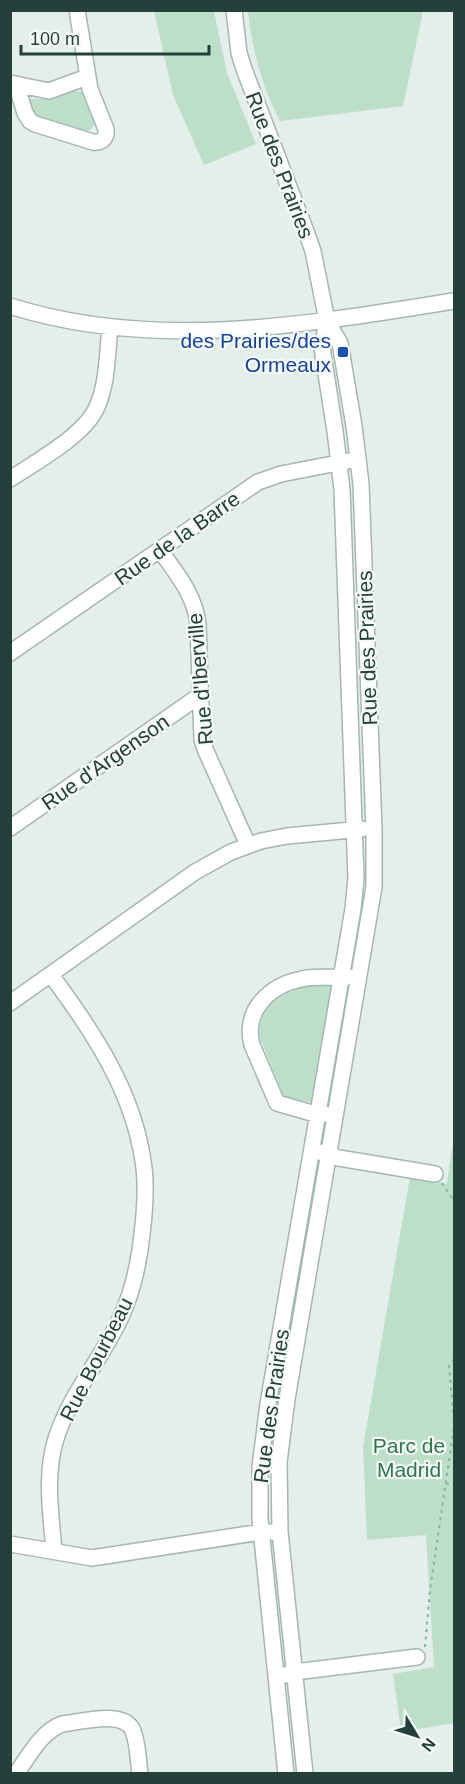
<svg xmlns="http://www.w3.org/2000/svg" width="465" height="1784" font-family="Arial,sans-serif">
  <rect width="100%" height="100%" fill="#e4eeea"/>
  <path fill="#bddfc8" d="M154 11H214L227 73 256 144 204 165 173 95Z
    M248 11H423L403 106 280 121C262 86 252 50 248 11Z
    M74 91 81 92 84 95 95 124 90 130 86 131 38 118 32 113 30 99H53Z
    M312 985 333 986 312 1102 289 1099 283 1095 260 1038C255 1006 284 991 312 985Z
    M452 1148 454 1149V1723L401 1732 393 1674 434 1667 426 1535 367 1540 363 1447 410 1177 447 1184Z"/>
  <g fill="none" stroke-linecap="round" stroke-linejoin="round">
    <g stroke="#a6b6b2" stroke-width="18">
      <path id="minor" d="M234 10 239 53 244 69 307 234 313 251 327 321 340 343 354 426 361 484 374 829V887L287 1399 279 1462 280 1532 305 1774
        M10 83 49 91 87 77
        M16 84 25 113 30 121 35 124 93 142C102 143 107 138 106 129L90 89 77 10
        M10 306C155 352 309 324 454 301
        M10 479C36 462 83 436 96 409 108 384 107 353 110 327
        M160 550C176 573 195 595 198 624L202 740 205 749 248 845
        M10 653 258 482 281 474 348 461
        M10 828 199 696
        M51 975C92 1030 133 1091 143 1161 147 1185 145 1210 142 1234 139 1262 133 1291 121 1317 101 1360 68 1397 55 1442 45 1477 51 1515 54 1551
        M10 1003 195 872 231 852 261 841 287 836 362 829
        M325 1114H315L277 1103 252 1045C243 1010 270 985 302 979 313 976 324 978 335 977 341 976 344 976 349 977
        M320 1152 339 1158 435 1174
        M10 1544 92 1558 261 1532H271
        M285 1675 295 1672 417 1657
        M16 1774C29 1756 41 1732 62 1724 80 1722 125 1709 133 1731 138 1743 138 1760 140 1774
        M286 1774 260 1519V1467L268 1404 353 909 356 878 342 489 335 431 322 348 327 321"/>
    </g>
    <path stroke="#85b2a6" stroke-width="2" stroke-dasharray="3 4.5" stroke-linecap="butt" d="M442 1183 454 1201
      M454 1359 449 1366 454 1421
      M446 1484 454 1483
      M425 1647 430 1590 454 1427"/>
    <use href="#minor" stroke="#fff" stroke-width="15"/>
  </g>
  <rect fill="#1a4fb4" stroke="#f5faf8" stroke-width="2" x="337" y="346" width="12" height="12" rx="3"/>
  <g text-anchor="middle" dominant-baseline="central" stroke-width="4.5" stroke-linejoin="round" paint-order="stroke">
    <g font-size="21" fill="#23403a" stroke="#f5faf8">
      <text transform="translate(280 165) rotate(69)">Rue des Prairies</text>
      <text transform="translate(177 538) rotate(-35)">Rue de la Barre</text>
      <text transform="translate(367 648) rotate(-92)">Rue des Prairies</text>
      <text transform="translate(200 679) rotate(-95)">Rue d'Iberville</text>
      <text transform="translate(105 762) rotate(-35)">Rue d'Argenson</text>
      <text transform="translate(96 1359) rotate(-63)">Rue Bourbeau</text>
      <text transform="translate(271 1406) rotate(-82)">Rue des Prairies</text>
    </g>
    <g font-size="21" fill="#164399" stroke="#f5faf8" text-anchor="end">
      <text x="331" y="340">des Prairies/des<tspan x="331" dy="24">Ormeaux</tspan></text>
    </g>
    <g font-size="21" fill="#2d784d" stroke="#f5faf8">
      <text x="409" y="1445">Parc de<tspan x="409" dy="24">Madrid</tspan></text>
    </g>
  </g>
  <rect width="465" height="1784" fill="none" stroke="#23403a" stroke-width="24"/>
  <g transform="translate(417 1736) rotate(128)" stroke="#f5faf8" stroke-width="4.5" paint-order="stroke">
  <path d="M0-4.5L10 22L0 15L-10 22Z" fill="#23403a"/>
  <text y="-9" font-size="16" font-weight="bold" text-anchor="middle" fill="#23403a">N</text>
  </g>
  <path d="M21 45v9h188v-9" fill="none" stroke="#23403a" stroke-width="3"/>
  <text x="30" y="45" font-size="18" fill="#23403a" stroke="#f5faf8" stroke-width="4.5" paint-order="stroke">100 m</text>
</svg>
